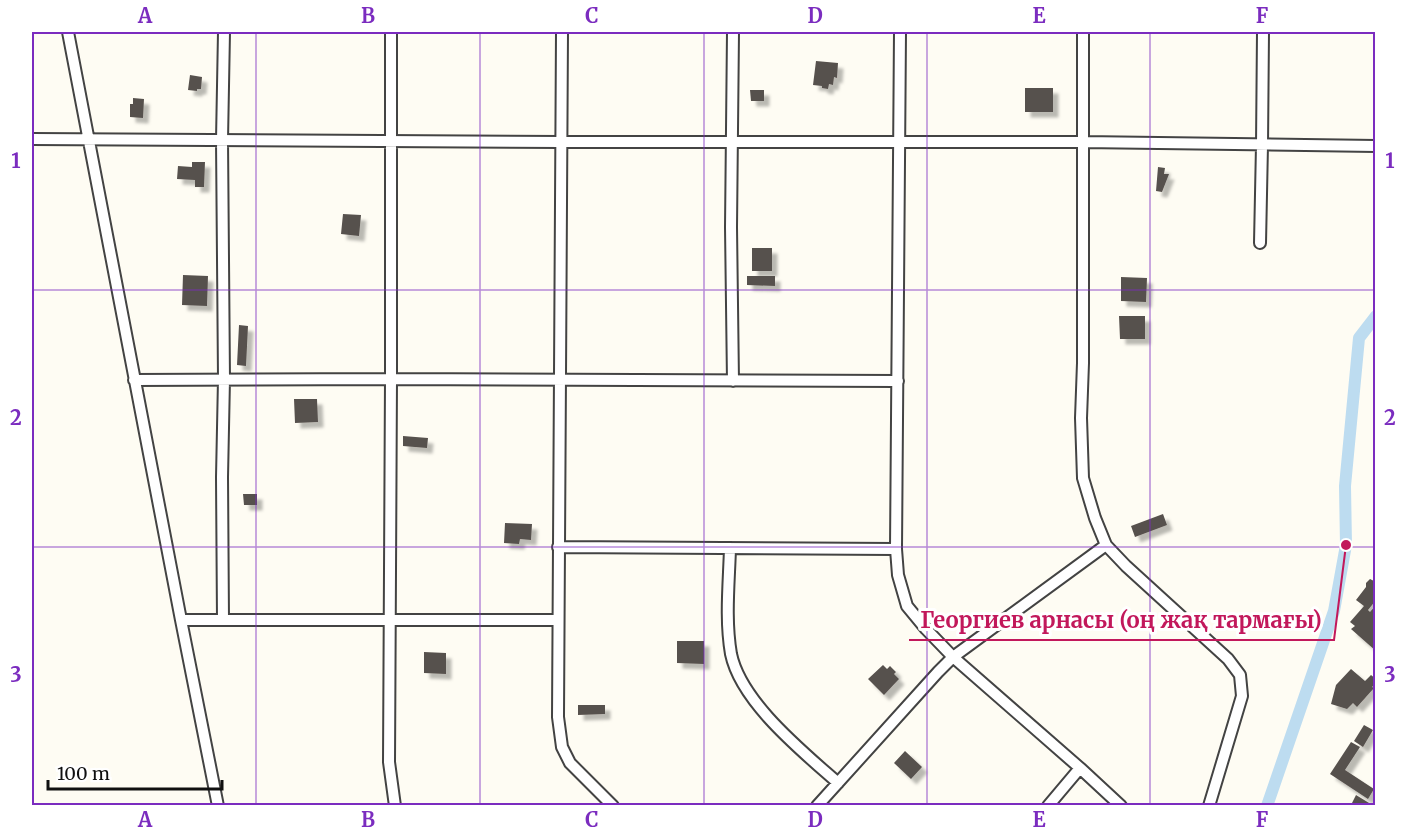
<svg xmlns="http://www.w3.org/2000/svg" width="1407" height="837" font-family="Merriweather,serif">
  <defs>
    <filter id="shadow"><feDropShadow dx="5.5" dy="5.5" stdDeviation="1.5" flood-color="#0004"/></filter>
  </defs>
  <rect width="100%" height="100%" fill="#fefcf3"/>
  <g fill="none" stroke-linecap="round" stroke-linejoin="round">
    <path stroke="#bddcf0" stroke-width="12" d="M1267 806 1334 611 1346 545 1345 486 1359 338 1376 316"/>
  </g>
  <path fill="#57514d" filter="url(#shadow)" d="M816 61 838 63 837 78 834 77 833 85 829 84 828 89 822 88V86L813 85Z
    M190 75 202 77 201 89H197V91L188 90Z
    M1025 88H1053V112H1025Z
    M750 90H764V101H751Z
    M133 98 144 99 143 118 130 117V104H133Z
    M192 162H205L204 187H195V180L177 179 178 166 192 167Z
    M1158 167 1165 168 1164 174H1169L1162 192 1156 191Z
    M343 214 361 215 359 236 341 234Z
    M752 248H772V271H752Z
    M183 275 208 276 207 306 182 305Z
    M747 276H775V286L747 285Z
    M1121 277 1147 278 1146 302 1121 301Z
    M1119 316H1145V339H1120Z
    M239 325 248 326 246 366 237 365Z
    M294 399H317L318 422 295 423Z
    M403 436 428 438 427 448 403 446Z
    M243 494H257V505H244Z
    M1163 514 1167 525 1135 537 1131 526Z
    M505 523 532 524 531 540 520 539 519 544 504 543Z
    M1370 579 1376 582V600L1368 610 1370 612 1376 605V651L1351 629 1355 626 1350 622 1364 606 1356 600 1366 587V583Z
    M677 641H704V664L677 663Z
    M424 652 446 653V674L424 673Z
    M883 665 887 669 890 666 896 672 894 674 899 679 884 695 868 679Z
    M1351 669 1365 681 1371 675 1376 679V683L1372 687 1374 688 1357 707 1353 703 1347 709 1331 704 1336 685Z
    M578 705H605V714L578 715Z
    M1364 725 1373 730 1363 747 1354 741Z
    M1351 742 1360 747 1345 770 1374 789 1368 799 1330 774Z
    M905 751 922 767 911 779 894 763Z
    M1356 795 1374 806H1356L1352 803Z"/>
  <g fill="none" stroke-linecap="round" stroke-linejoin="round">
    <g stroke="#434343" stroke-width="14">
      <path id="minor" d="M68 32 181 620 218 806
        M391 32V379L389 762 395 806
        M562 32 558 717 562 747 570 763 613 806
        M733 32 731 227 733 381
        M900 32 896 549 898 575 907 606 926 629 953 657 1080 768
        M1083 32V363L1081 418 1083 478 1095 518 1106 545 1126 566 1228 659 1240 675 1242 696 1209 806
        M32 139 561 142H1083L1376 146
        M1260 243 1262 145 1263 32
        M134 380 391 379 898 381
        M558 547 896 549
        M730 548C729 583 725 619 731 654 741 702 802 751 838 783
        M181 620H558
        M223 620 222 477 224 379 222 140 224 32
        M817 806 938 672 953 657 1106 545
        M1048 806 1080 768 1121 806"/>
    </g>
    <use href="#minor" stroke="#fff" stroke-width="10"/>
  </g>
  <path fill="none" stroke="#7b2cbf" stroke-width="1.5" stroke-opacity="0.55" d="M256 32V806M480 32V806M704 32V806M927 32V806M1150 32V806M32 290H1376M32 547H1376"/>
  <path fill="none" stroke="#c2185b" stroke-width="2" d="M1346 545L1334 640H909"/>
  <circle fill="#c2185b" stroke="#fff" stroke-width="2" cx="1346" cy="545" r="6"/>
  <g font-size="22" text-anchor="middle" font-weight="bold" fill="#c2185b" stroke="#fff" stroke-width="6" stroke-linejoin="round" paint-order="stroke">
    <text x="1121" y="628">Георгиев арнасы (оң жақ тармағы)</text>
  </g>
  <rect width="1407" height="837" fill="none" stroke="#ffffff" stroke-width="66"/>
  <path d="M48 780v9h174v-9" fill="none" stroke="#101010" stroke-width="3"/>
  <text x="57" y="780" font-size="18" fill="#101010" stroke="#ffffff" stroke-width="4.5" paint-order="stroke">100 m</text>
  <rect x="33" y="33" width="1341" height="771" fill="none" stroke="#7b2cbf" stroke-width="2"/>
  <g font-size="20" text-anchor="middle" font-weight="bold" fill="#7b2cbf">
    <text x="145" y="23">A</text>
    <text x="368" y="23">B</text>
    <text x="592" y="23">C</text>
    <text x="815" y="23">D</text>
    <text x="1039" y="23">E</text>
    <text x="1262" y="23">F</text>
    <text x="16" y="168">1</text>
    <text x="1390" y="168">1</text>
    <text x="16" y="425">2</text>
    <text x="1390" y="425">2</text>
    <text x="16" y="682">3</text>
    <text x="1390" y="682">3</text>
    <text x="145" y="827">A</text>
    <text x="368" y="827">B</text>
    <text x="592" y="827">C</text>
    <text x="815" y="827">D</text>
    <text x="1039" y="827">E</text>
    <text x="1262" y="827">F</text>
  </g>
</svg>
